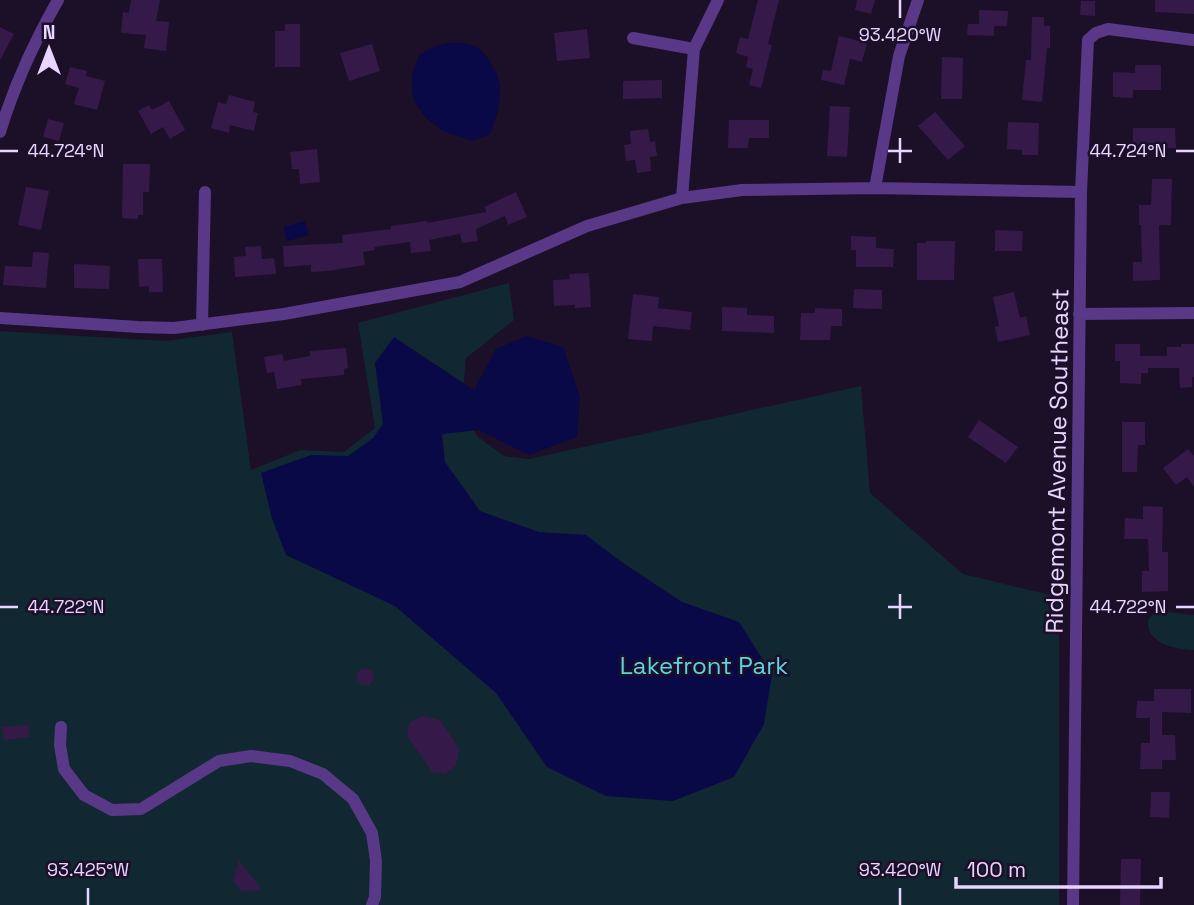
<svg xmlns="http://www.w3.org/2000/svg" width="1194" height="905" font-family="'Space Grotesk',sans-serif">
  <rect width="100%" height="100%" fill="#1c0f28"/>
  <path fill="#112732" d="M509 283 514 320 466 358 464 380 466 419 478 437 504 456 529 459 861 386 870 493 963 574 1059 597V905H0V331L165 341 232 332 251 470 300 450 344 452 375 428 358 323Z
    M1159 612H1167L1194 615V650C1179 650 1148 644 1148 624 1148 617 1152 615 1159 612Z"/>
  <path fill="#090947" d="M444 43C452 43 464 42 472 45 485 49 498 72 500 85 501 99 496 123 490 134L472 141 443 131 426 118 415 102 412 93V73L419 56 427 50Z
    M305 221 309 235 287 241 283 227Z
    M527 336 563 347 580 397 577 437 529 455 479 430 442 434 445 462 480 511 539 532 586 535 623 563 682 602 739 622 772 674 764 724 734 777 673 801 606 796 547 767 496 693 395 606 286 555 272 518 261 473 311 455 348 456 373 438 383 424 375 363 394 337 474 390 496 349Z"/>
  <path fill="#351a49" d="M131 0H160L156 21 169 22 166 51 144 48 146 35 121 33 123 12 129 13Z
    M758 0H779L768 44 772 45 761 88 749 85 753 69 746 67 748 57 736 53 740 37 748 39Z
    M857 0H875L871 14 855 10Z
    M1155 0H1194V14L1155 12Z
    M1081 1H1095V16L1080 15Z
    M979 10 1008 11 1007 26H994V36L967 35 968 24H979Z
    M1032 17H1044V26H1050V48H1047L1042 102 1022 100 1026 60H1031Z
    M285 24H300V67H275V31H285Z
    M0 27 14 34 0 60Z
    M587 29 590 58 557 61 554 33Z
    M839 36 867 43 862 62 850 59 844 85 821 80 823 70 831 71Z
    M372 44 380 71 349 81 340 53Z
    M942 57 963 58 962 99H941Z
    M1135 65H1161V90H1133V98L1113 97V72L1135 73Z
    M70 67 87 71 86 76 105 81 97 110 74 104 79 88 65 84Z
    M662 80V98L623 99V81Z
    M229 95 255 102 253 112 258 113 254 131 230 125 229 133 211 128 218 102 226 104Z
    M169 101 185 130 170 139 163 127 151 134 138 111 149 105 152 110Z
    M830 106 850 107 847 157 827 156Z
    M935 112 965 146 948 160 918 126Z
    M48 119 64 123 59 141 43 137Z
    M729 120H769V138H749L748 148H728Z
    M1008 122 1039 123 1038 155H1022V150L1007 149Z
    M1133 128H1175L1176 148 1133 149Z
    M648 129 650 142 655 141 657 156 650 157 651 171 637 173 635 160 626 161 624 145 631 144 630 131Z
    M317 149 320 182 300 184 299 169H292L290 152Z
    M123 164H150L149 192H143V215H138V219L122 218Z
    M1152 179H1172L1171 225H1159L1160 280 1133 281V262H1142L1141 225H1139V205H1151Z
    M26 187 49 191 41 230 18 225Z
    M516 192 527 217 508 225 505 216 476 229 478 241 462 243 460 234 429 240 431 251 411 253 410 242 374 247 375 250 363 252 365 265 328 271 311 272V265L284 267 283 246 343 243 342 235 391 229V226L427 221V223L487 212 484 207Z
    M995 230 1023 231 1022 251H995Z
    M851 236 876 237V248L894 249 893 267H856V250H851Z
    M926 241H955L954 280H917V243H926Z
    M261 246 262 259 274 258 276 274 235 277 234 257 246 256 245 247Z
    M33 252 49 253 46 288 3 285 5 266 32 267Z
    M138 259H162L163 292H149V286L139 287Z
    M74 264 110 266 109 289 74 288Z
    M589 273 591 307 575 308V305L554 306 553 280 570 279 569 274Z
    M854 289 882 290V309L853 308Z
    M1014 292 1020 318 1026 316 1030 335 998 342 995 327 999 326 993 297Z
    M633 294 659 297 658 308 692 312 690 330 653 326 652 341 628 339Z
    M722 307 747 308V315L774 316V333L722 331Z
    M815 308 842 309V326H831L830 340H800L801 313H815Z
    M1115 344H1140V356H1167V347H1181V344H1194V377H1192V387L1180 388 1179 368H1148V373H1141V384L1120 383V361H1115Z
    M346 348 348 368 344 369V375L301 379 302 385 277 389 274 372 267 373 264 357 282 354 284 361 310 356V351Z
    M979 420 1018 447 1006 463 968 437Z
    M1122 422H1145V445H1138L1137 472H1122Z
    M1188 449 1194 456V487L1187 477 1176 485 1163 468Z
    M1143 506 1163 507 1162 552H1168V591L1142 592V571H1149L1148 539H1124L1125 518 1143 519Z
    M365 668 372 671 374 679 369 685H362L356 679 358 671Z
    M1154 689H1191V713L1162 712V735H1175L1176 760H1162V769H1140L1141 743H1150V718H1136L1137 701H1154Z
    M422 716 440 720 459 748 456 766 445 774 432 772 407 736 409 723Z
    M28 725 30 737 4 740 2 727Z
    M1151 792H1170L1169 818 1150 817Z
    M1121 859H1141L1140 905H1120Z
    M239 860 262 890 241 891 233 881Z"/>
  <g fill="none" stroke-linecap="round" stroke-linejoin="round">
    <path stroke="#593888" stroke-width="12" d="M633 38 694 49
      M0 132C14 86 34 42 58 0
      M875 188 899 56 918 0
      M682 198 694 49 718 0
      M1079 314 1194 313
      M0 318 138 327 174 328 284 314 460 282 587 226 682 198 742 190 875 188 1081 192
      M202 325 205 192
      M61 727 60 745 64 769 84 795 112 810 141 809 219 761 251 756 290 761 323 774 353 799 372 833 376 861 375 897 372 905
      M1073 905 1081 192 1088 40 1096 33 1108 29 1194 40"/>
  </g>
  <path fill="none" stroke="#e9d5ff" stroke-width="2.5" d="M900 0V18M900 138V163M0 151H18M888 151H912M1176 151H1194M900 594V619M0 607H18M888 607H912M1176 607H1194M88 888V905M900 888V905"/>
  <g text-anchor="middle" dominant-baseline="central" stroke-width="5" stroke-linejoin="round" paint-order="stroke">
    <g font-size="24" fill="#e9d5ff" stroke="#1c0f28">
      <text transform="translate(1057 461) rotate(-89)">Ridgemont Avenue Southeast</text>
    </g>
    <g font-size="24" fill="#5cd4e4" stroke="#1c0f28">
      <text x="704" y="665">Lakefront Park</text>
    </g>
  </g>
  <g font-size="18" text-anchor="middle" fill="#e9d5ff" stroke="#1c0f28" stroke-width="5" stroke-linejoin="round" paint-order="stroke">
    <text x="900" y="41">93.420°W</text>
    <text x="66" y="157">44.724°N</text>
    <text x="1128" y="157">44.724°N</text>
    <text x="66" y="613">44.722°N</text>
    <text x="1128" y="613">44.722°N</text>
    <text x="88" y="876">93.425°W</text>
    <text x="900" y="876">93.420°W</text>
  </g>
  <g transform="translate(49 49)" stroke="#1c0f28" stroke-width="5" paint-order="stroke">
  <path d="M0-5L12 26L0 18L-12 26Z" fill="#e9d5ff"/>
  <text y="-10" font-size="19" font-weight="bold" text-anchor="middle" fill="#e9d5ff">N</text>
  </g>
  <path d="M956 877v10h205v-10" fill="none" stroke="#e9d5ff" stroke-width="3.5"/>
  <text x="967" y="877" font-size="21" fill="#e9d5ff" stroke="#1c0f28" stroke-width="5" paint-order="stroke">100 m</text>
</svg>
